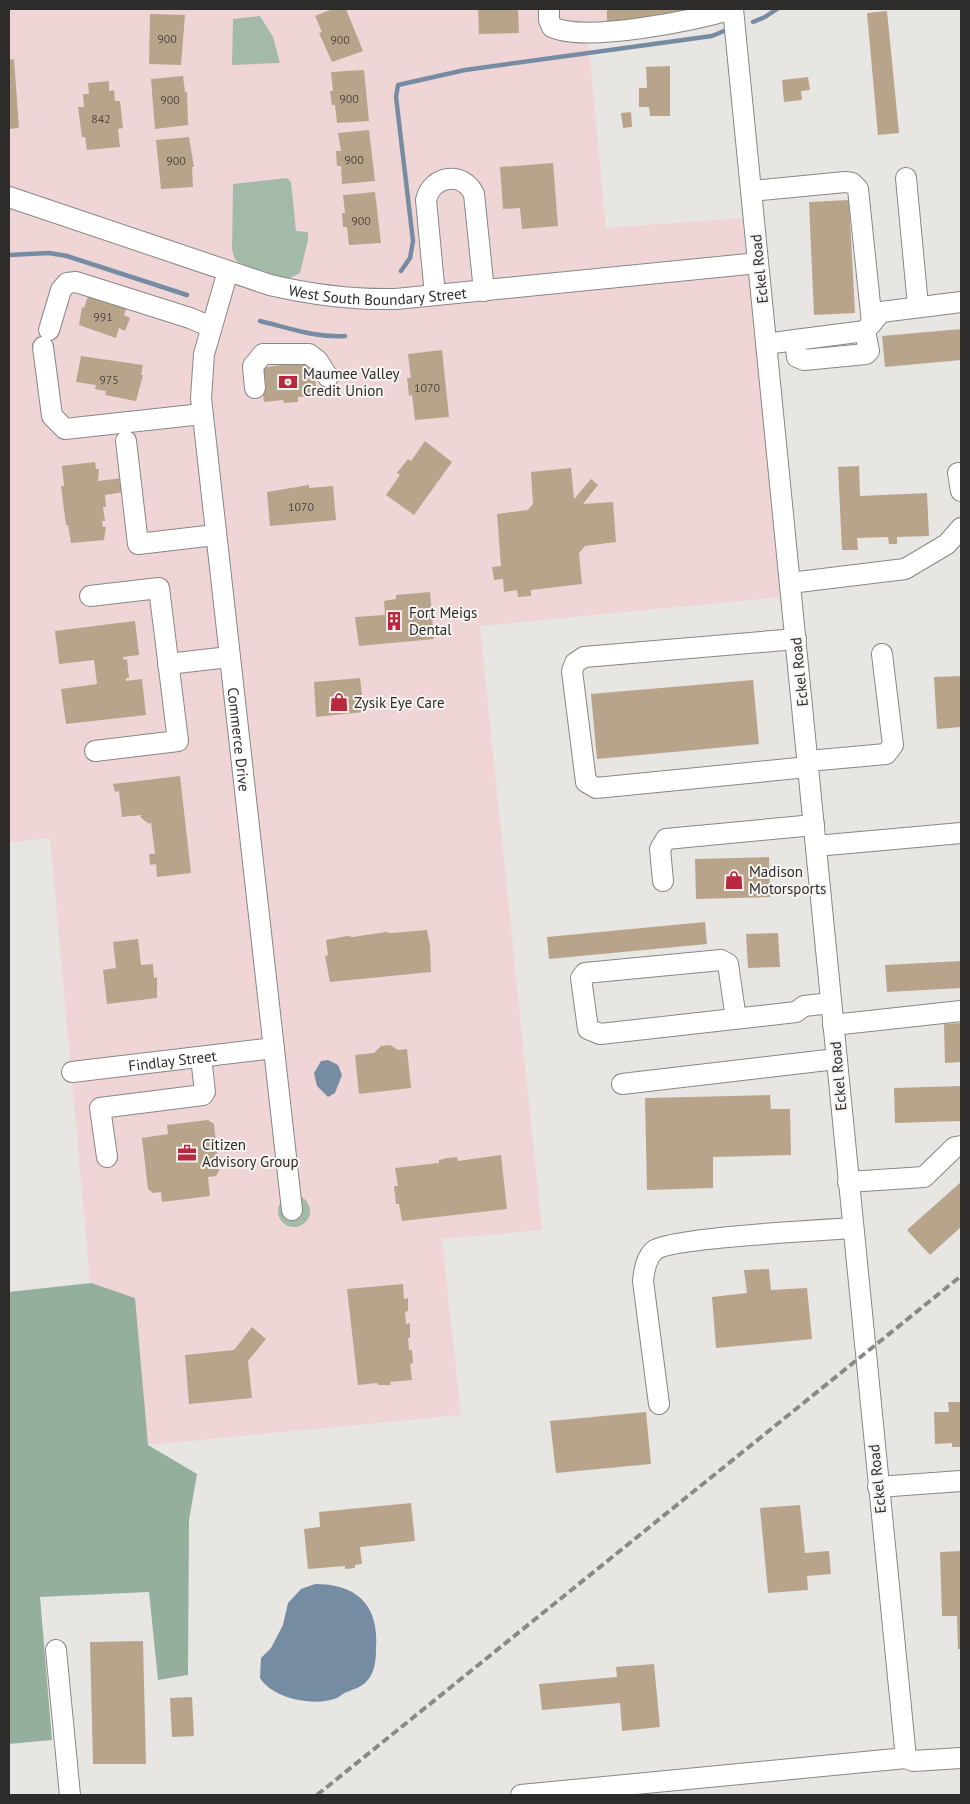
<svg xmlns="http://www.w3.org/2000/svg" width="970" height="1804" font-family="'PT Sans',sans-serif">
  <rect width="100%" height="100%" fill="#e8e6e3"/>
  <path fill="#f0d5d7" d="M9 9H722L724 22 588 38 606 228 742 218 783 597 480 626 542 1230 442 1239 461 1415 105 1449 50 838 9 843Z"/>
  <path fill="#a4baa9" d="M260 16 273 37 280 63 232 65 233 19Z
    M287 178 291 182 296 231 308 232V240L300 273 288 279 240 264 235 259 232 250 233 184Z
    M278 1211a16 16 0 1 1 32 0a16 16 0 1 1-32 0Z"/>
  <path fill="#94af9b" d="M91 1283 135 1298 148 1445 197 1474 189 1520 188 1675 158 1680 149 1592 40 1597 52 1740 9 1744V1292Z"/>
  <path fill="#768ca2" d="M328 1060 338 1065 342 1075 335 1093 328 1097 317 1086 314 1073 321 1061Z
    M315 1584C357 1584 379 1605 376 1648 376 1660 375 1672 367 1681 362 1687 354 1689 347 1692 343 1693 341 1696 337 1698 315 1707 273 1699 260 1678L261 1658 271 1648 283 1625 288 1603 301 1589Z"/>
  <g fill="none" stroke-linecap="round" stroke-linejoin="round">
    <path stroke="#768ca2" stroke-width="4.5" d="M753 22 765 17 777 9
      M9 255 49 253 67 256 187 295
      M401 271 410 258 413 241 396 97 398 85 465 70 712 36 724 31
      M260 321C289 328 316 338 345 336"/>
  </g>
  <path fill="#b7a48a" d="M333 9H346L363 51 332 62 319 33 322 32 315 16Z
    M478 9H518L519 33 479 34Z
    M607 9H685V18L607 21Z
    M887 11 899 133 878 135 867 13Z
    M150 14 185 15 181 65 149 64Z
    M14 59 19 128 9 129V60Z
    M670 66V116H650L649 107H639V88H647L646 67Z
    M364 70 369 121 337 123 335 105H332L330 91H333L331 72Z
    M183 76 185 92H187L188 125 155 129 151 79Z
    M808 77 810 90 801 91 802 100 784 102 782 80Z
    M109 81V91L114 90 115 101H120L123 128 118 129 120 147 87 150 85 137H82L78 107H84L83 94H89L88 83Z
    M631 112 632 127 623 128 621 113Z
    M369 130 375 181 342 184 341 166H337L336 151H341L338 133Z
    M189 137 194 167H192L193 187 161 189 156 140Z
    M553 163 558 226 522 229 520 208 503 209 500 167Z
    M375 192 381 243 349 245 347 227H343L342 213H345L343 195Z
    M849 200 855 313 814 315 809 202Z
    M89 294 127 306 124 315 130 318 125 331 119 328 116 338 79 325 82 307 84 308Z
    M961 329V360L885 367 882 336Z
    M442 350 449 417 415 420 412 395 409 396 407 378H411L408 354Z
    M81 356 143 365 141 375H143L136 401 105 395 106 391 95 389 96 385 76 382Z
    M313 361 317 396 298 397V402L284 403 283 400 264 402 260 368 282 365 281 363Z
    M425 441 452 462 414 515 386 495 400 475 397 473 408 459 411 461Z
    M95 462 96 469H99L98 481 123 478 124 492 105 495 106 507H103L105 521H102L103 527H106L104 540 71 543 68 525H66L61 486H64L62 466Z
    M859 466 860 496 927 493 929 536 897 537V544H889L888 537 857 538 858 550H842L838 467Z
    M571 468 574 499 591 479 598 485 583 504 613 502 616 542 585 546 579 553 582 584 531 590V596L518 597 517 590 504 592 503 579 494 580 492 567 501 566 497 514 528 510 533 504 531 472Z
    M309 485V488L333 486 336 520 270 526 267 492Z
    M430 592 434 639 359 646 355 617 385 615 384 601 396 599V595Z
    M135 621 139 655 123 657 124 660 127 659 129 678H126V681L142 679 146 715 66 724 61 689 97 684 94 660 59 664 55 631Z
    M961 676V727L937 729 934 677Z
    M360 678 364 712 316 717 314 682Z
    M753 680 759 744 597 759 591 694Z
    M180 776 191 873 157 877 156 864 150 865 149 854H155L151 822 149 824 140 817 142 815 122 817 119 791 115 792 113 784Z
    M769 857 770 897 696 899 695 859Z
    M705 922 707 944 549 959 547 937Z
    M427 930 430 945 431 972 330 982 325 956 328 955 326 940 347 936 353 937 386 932 391 933Z
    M778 933 780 967 748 968 746 934Z
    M138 939 141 965 153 964 154 978 157 977V998L107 1004 103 970 116 968 113 942Z
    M961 961V988L887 992 885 965Z
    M961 1023V1062L945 1063 944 1024Z
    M390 1045 398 1050 407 1049 411 1088 359 1094 355 1055 374 1053 381 1046Z
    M961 1086V1121L895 1123 894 1088Z
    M770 1095 771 1109H790L791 1155 713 1157V1188L647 1190 645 1098Z
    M208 1120 214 1124 219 1171 216 1176 208 1177 210 1196 162 1202 161 1192 153 1193 148 1189 142 1138 168 1134 167 1125Z
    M501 1155 507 1209 402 1221 399 1204H396L394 1186H398L395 1168 439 1163V1160L447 1158 457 1157 458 1161Z
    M961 1182V1227L930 1255 907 1230Z
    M769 1269 771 1290 807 1288 812 1339 716 1348 712 1297 747 1293 744 1270Z
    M403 1284 404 1299 408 1298V1311L405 1312 406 1324 410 1323V1338H408L409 1350H412L413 1363 410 1364 412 1380 390 1382 391 1385H378L377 1383 358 1385 347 1289Z
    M252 1327 266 1339 248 1361 252 1398 189 1404 185 1355 234 1350Z
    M948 1402H961V1447H952V1443L935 1444 934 1412H949Z
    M646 1412 651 1464 556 1473 550 1421Z
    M411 1503 415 1541 360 1547 362 1564 355 1565V1568L345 1569V1566L308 1569 304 1529 320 1527 319 1512Z
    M800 1505 805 1553 829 1551 831 1574 807 1576 808 1590 768 1593 760 1508Z
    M961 1551V1649H958L957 1616H942L940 1552Z
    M143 1641 146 1764H93L90 1642Z
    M654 1664 660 1727 622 1731 620 1703 542 1710 539 1684 617 1677 616 1667Z
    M192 1697 194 1736 172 1737 170 1698Z"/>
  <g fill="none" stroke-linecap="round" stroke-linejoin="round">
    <g stroke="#898784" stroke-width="22">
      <g id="minor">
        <path d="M549 9V20L552 27C586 43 696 20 733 9"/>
        <path d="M906 178 918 306"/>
        <path d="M751 191 845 182 852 183 858 189 872 323"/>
        <path id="s1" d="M9 197 270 285C313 295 352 300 396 299L758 263"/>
        <path id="s2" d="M228 271 204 354 201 398 292 1210"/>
        <path d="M435 295 426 200C432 175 463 171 474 194L484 291"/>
        <path d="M49 330 61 290 67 283 76 282 190 318 211 327"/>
        <path d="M795 340 865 331"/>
        <path d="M766 344 795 340 797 357 804 360 866 354 869 351 865 331 881 312 961 302"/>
        <path d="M43 347 52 416 65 429 202 414"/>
        <path d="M255 388 253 366 263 354H309L318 361 328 377"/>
        <path d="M126 441 138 544 215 535"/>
        <path d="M958 473 961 491"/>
        <path d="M790 583 905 569 947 544 961 528"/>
        <path d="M90 596 159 588 178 741 95 751"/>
        <path d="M796 639 584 657 575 663 572 671 586 782 596 788 808 767"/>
        <path d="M168 664 229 657"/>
        <path d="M808 761 886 754 893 745 882 654"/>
        <path d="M816 846 961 833"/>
        <path d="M663 881 660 849 666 839 814 825"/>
        <path d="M736 1019 728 964 721 960 585 973 581 978 588 1029 600 1034 796 1012 804 1006 831 1003"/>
        <path d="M833 1025 961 1011"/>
        <path id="s3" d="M72 1072 274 1048"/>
        <path d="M622 1084 836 1059"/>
        <path d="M107 1157 100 1108 203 1095 205 1092 201 1057"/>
        <path d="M848 1182 924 1177 955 1147 961 1146"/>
        <path d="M659 1404 643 1281C644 1271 646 1257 655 1250 671 1238 822 1230 853 1228"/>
        <path d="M878 1487 961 1481"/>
        <path d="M56 1650 70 1795"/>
        <path d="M906 1758 913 1761 961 1758"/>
        <path d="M521 1795 906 1758 733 9"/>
      </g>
    </g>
    <use href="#minor" stroke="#fff" stroke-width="20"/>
    <path stroke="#8a8987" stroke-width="4" stroke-dasharray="8 4" stroke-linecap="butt" d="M317 1795 961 1276"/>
  </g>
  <defs>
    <g id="bank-bare" transform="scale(1.5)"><path d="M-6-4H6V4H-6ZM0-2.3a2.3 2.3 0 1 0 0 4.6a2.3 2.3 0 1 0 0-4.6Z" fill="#b9283d" stroke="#f6f3f0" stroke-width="2.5" paint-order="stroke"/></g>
    <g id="building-bare" transform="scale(1.5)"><path d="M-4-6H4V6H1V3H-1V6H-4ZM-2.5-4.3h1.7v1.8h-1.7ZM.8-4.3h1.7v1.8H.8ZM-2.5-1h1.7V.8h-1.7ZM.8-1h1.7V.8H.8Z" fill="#b9283d" stroke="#f6f3f0" stroke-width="2.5" paint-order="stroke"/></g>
    <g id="shop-bare" transform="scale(1.5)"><path d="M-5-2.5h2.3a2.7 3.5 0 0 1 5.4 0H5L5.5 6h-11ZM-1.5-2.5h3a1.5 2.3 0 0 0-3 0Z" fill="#b9283d" stroke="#f6f3f0" stroke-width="2.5" paint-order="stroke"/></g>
    <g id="office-bare" transform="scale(1.5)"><path d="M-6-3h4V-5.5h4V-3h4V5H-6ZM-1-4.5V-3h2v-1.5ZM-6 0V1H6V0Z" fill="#b9283d" stroke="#f6f3f0" stroke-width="2.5" paint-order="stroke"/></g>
  </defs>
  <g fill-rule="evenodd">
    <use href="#bank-bare" x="288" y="382"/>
    <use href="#building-bare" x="394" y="621"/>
    <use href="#shop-bare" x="339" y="702"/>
    <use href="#shop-bare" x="734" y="880"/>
    <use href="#office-bare" x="187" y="1153"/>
  </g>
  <g text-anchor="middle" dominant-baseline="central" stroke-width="4" stroke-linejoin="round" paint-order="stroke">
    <g font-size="12" fill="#504a43">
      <text x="167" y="38">900</text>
      <text x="340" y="39">900</text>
      <text x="349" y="98">900</text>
      <text x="170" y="99">900</text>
      <text x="101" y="118">842</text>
      <text x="354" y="159">900</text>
      <text x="176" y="160">900</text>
      <text x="361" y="220">900</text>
      <text x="103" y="316">991</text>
      <text x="109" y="379">975</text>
      <text x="427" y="387">1070</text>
      <text x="301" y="506">1070</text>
    </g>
    <g font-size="15" fill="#2d2c2b" stroke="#f6f3f0">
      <text transform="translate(759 269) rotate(-96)">Eckel Road</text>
      <text stroke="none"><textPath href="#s1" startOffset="384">West South Boundary Street</textPath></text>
      <text transform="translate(799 672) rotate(-96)">Eckel Road</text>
      <text stroke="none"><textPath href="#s2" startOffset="474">Commerce Drive</textPath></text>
      <text stroke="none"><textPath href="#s3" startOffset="101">Findlay Street</textPath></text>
      <text transform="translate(838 1076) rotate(-95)">Eckel Road</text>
      <text transform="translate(877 1479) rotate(-96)">Eckel Road</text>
    </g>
    <g font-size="15" fill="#2d2c2b" stroke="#f6f3f0" text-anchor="start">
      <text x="303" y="373">Maumee Valley<tspan x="303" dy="17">Credit Union</tspan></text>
      <text x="409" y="612">Fort Meigs<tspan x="409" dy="17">Dental</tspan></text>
      <text x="354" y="702">Zysik Eye Care</text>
      <text x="749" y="871">Madison<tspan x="749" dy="17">Motorsports</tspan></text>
      <text x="202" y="1144">Citizen<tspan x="202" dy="17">Advisory Group</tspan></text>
    </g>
  </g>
  <rect width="970" height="1804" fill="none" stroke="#2d2c2b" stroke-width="20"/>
</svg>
